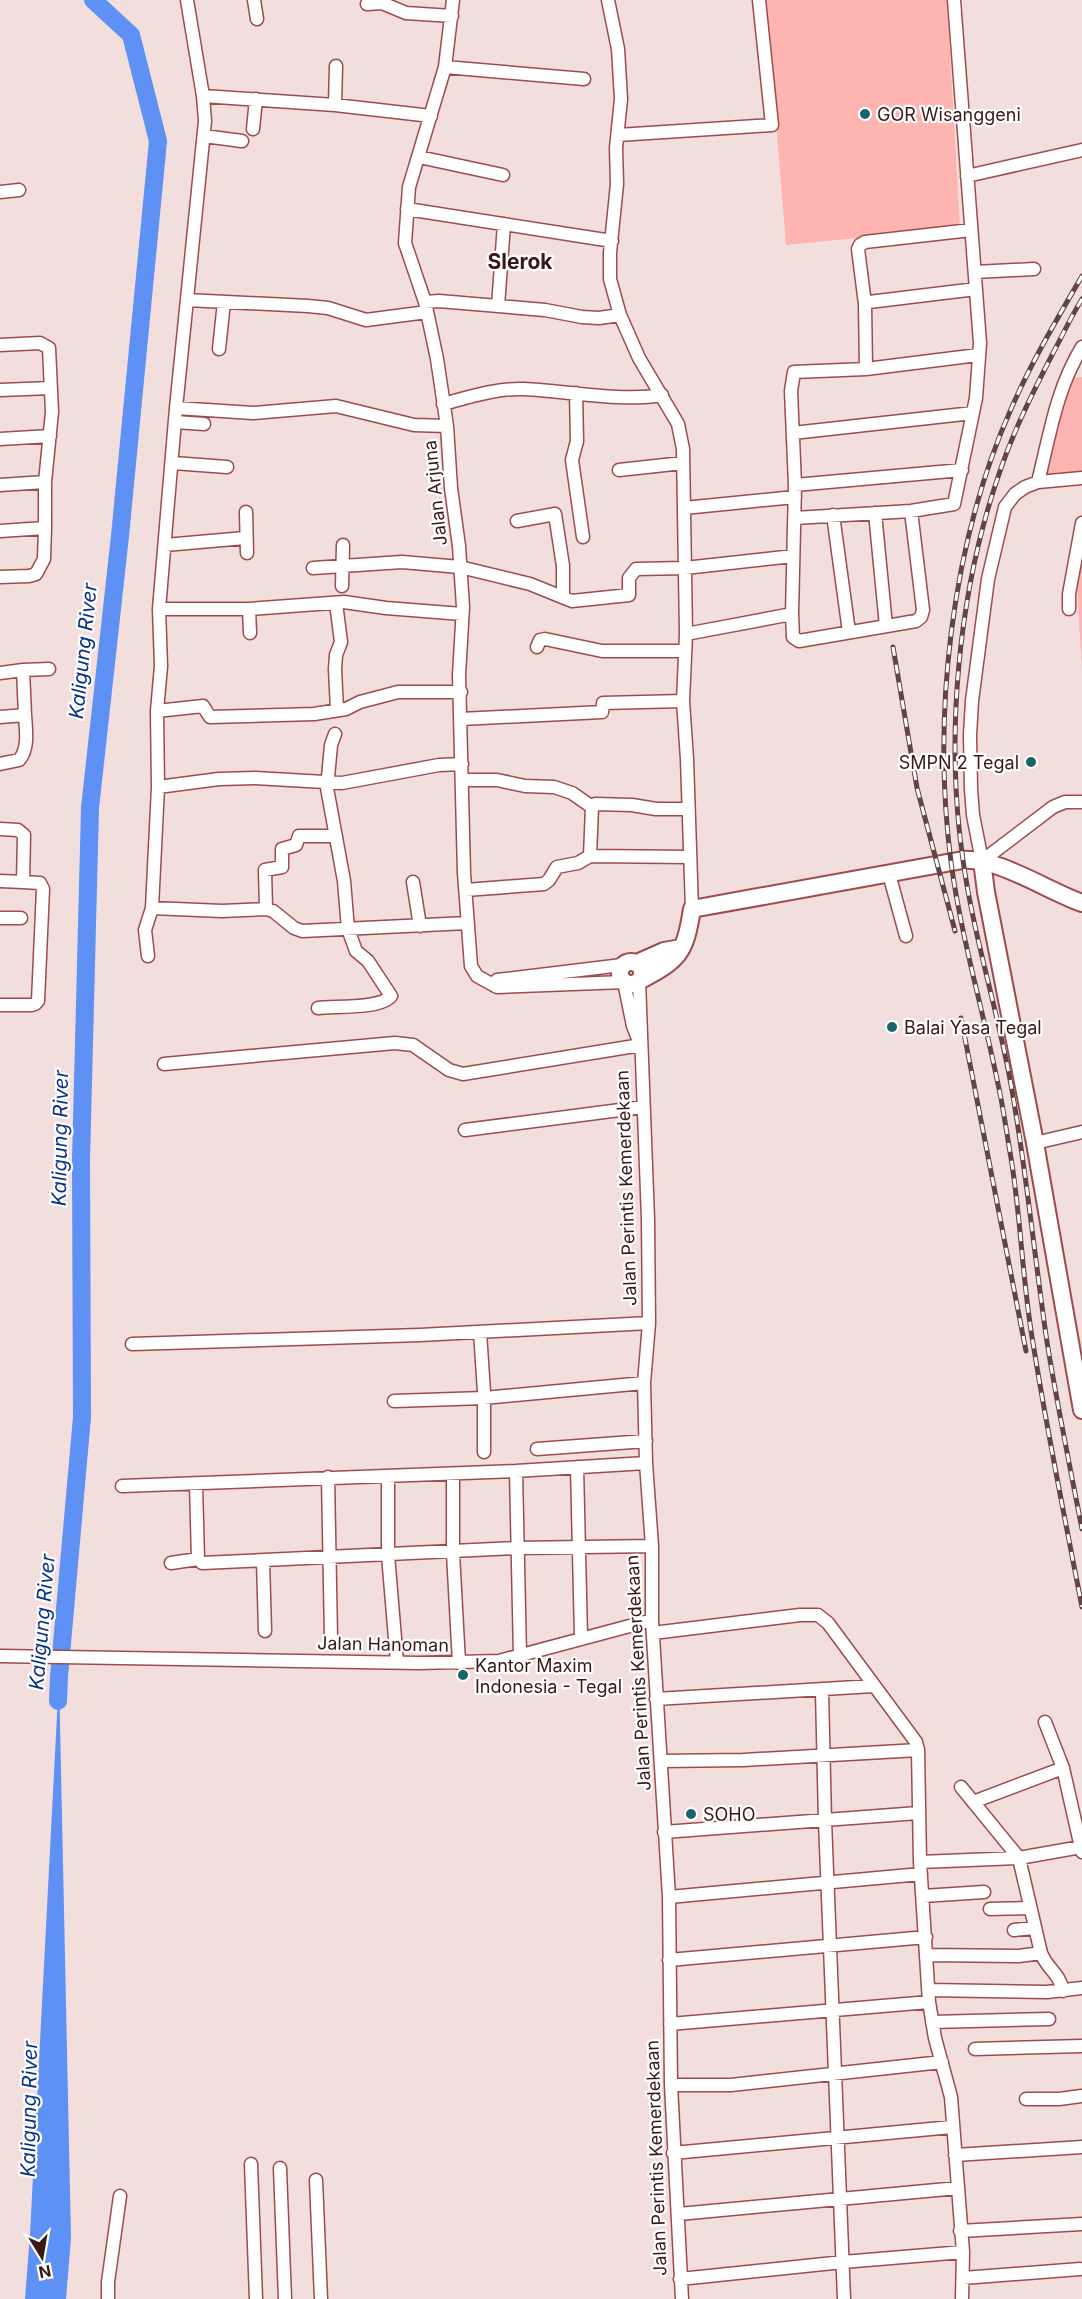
<svg xmlns="http://www.w3.org/2000/svg" width="1082" height="2299" font-family="Inter,sans-serif">
  <rect width="100%" height="100%" fill="#f2dedd"/>
  <path fill="#feb5b1" d="M766 0H947L960 228 786 245Z
    M1082 377V478L1038 482 1065 378Z
    M1082 564V669L1076 571Z"/>
  <path fill="#5e91f3" d="M59 1677 71 2238 66 2299H25L30 2234Z"/>
  <g fill="none" stroke-linecap="round" stroke-linejoin="round">
    <path stroke="#5e91f3" stroke-width="18" d="M58 1701 59 1677 82 1417 81 1160 90 808 120 536 158 141 131 35 93 0"/>
    <g stroke="#9d4c4b" stroke-width="15">
      <path id="street" d="M187 0 203 96 205 121 176 408 159 609 161 666 157 711 158 787 152 908 222 911 266 909 273 911 294 928 302 931 467 923
        M254 0 257 19
        M453 0 445 67 409 187 405 243 425 302 437 359 447 426 451 488 459 546 463 607 459 675 464 873 471 966 477 976 497 987 624 982 633 1026 639 1041
        M608 0 618 49 621 99 616 148 617 184 610 253V279L620 315 639 358 678 424 683 449 686 634 683 701 687 759 692 909
        M367 4 382 3 406 13 452 16
        M445 67 584 79
        M203 96 335 105 431 116
        M335 105 336 66
        M253 129 256 99
        M618 135 772 125 759 0
        M204 136 242 141
        M419 157 503 175
        M967 176 1082 150
        M0 192 19 190
        M407 209 612 241
        M975 272 1034 269
        M187 300 308 306 328 308 366 320 427 312
        M425 302 439 301 545 310 582 317 599 318 620 315
        M865 304 858 249 860 245 865 242 971 230
        M498 306 504 224
        M0 345 40 343 49 348 52 412 45 482V528L0 531
        M219 349 224 302
        M866 369 865 304 869 302 976 289
        M0 390 51 388
        M576 393 577 441 572 460 583 537
        M443 404C469 397 497 388 524 389 566 391 622 402 662 395
        M176 408 253 413 336 406 414 425 447 426
        M175 422 204 424
        M793 433 973 413
        M0 439 50 436
        M173 463 227 467
        M619 470 683 463
        M962 470 795 485 791 391 794 372 866 369 978 355
        M1038 482C1050 434 1056 390 1082 347
        M0 485 45 482
        M795 485 792 614 793 637 799 641 916 621 921 617 923 610 911 511
        M684 508 795 497
        M246 512 247 553
        M875 513 886 626
        M833 515 849 632
        M795 518 911 511 954 504 976 398 980 343 954 0
        M517 521 555 514 563 566V597
        M165 545 245 538
        M313 568 402 562 460 567 530 584 572 601 629 595V578L636 569 685 568 793 556
        M0 577 29 576 36 574 44 559 45 528
        M342 586 343 545
        M336 603 341 642 336 655 335 669 337 710
        M159 609H249L344 602 386 608 462 614
        M249 609 250 633
        M1069 609V594L1082 523
        M686 634 792 614
        M537 647 540 640 545 639 602 651H684
        M23 670 49 669
        M0 673 23 670 25 715 0 717
        M157 711 203 706 210 717 314 714 346 709 360 702 398 692H461
        M461 719 602 712 603 703 683 701
        M0 764 19 760C29 749 26 730 25 715
        M462 780H497L525 786 554 787 572 793 592 807
        M158 787 219 779 255 778 342 783 439 765 462 764
        M0 829 18 830 24 835 23 882 0 881
        M590 856 592 807 595 804 632 805 656 809H688
        M982 861 973 815 971 789 970 735 972 701 988 579 1005 507 1015 494 1025 487 1038 482 1082 478
        M982 861 1053 807 1065 802H1082
        M889 874 906 936
        M413 882 420 926
        M466 890 544 884 549 880 557 867 578 863 590 856 689 857
        M266 909 265 870 282 867V849L296 845 299 836H336
        M0 918H21
        M148 956 145 930 152 908
        M497 980 622 965
        M639 981 648 1219 649 1323 644 1383 646 1463 652 1546V1620L669 1897 671 2085 682 2299
        M0 1005H32L35 1004 38 1001 43 889 40 883 23 882
        M318 1008C335 1006 381 1009 391 996L368 961 356 951 348 929 344 881 327 788 331 745 335 734
        M164 1064 395 1043 413 1045 449 1070 463 1074 641 1045
        M465 1130 643 1107
        M1035 1143 1082 1132
        M480 1332 484 1392V1452
        M132 1344 420 1335 649 1323
        M394 1401 484 1398 644 1383
        M537 1449 646 1441
        M577 1467 581 1637
        M516 1471 520 1656
        M453 1474V1553L459 1663
        M388 1476V1555L397 1662
        M328 1477 331 1638
        M196 1484 198 1559 202 1563 517 1548 652 1546
        M122 1486 516 1471 646 1463
        M263 1561 265 1631
        M171 1563 198 1559
        M653 1633 800 1615H818L828 1623 916 1742 918 1750 920 1862 929 2002 935 2038 951 2097 963 2252 962 2299
        M0 1656 418 1663 499 1661 652 1620
        M822 1691 825 1821 844 2299
        M656 1699 873 1686
        M1045 1722 1063 1768 1082 1852
        M661 1761 743 1760 918 1750
        M961 1787 1019 1858 1041 1953C1047 1969 1059 1972 1063 1991
        M973 1802 1063 1768
        M664 1832 918 1813
        M920 1862 1019 1858 1081 1847
        M923 1896 984 1892
        M669 1897 921 1874
        M990 1909 1030 1908
        M1014 1930 1035 1928
        M927 1955 1019 1956 1041 1953
        M669 1960 926 1937
        M929 1990 1047 1992 1082 1988
        M932 2022 1049 2019
        M670 2024 929 2002
        M975 2049 1082 2046
        M671 2085H731L942 2062
        M1026 2099H1059L1082 2096
        M673 2153 952 2127
        M955 2155 1082 2147
        M251 2164 256 2299
        M280 2168 285 2299
        M316 2180 321 2299
        M679 2214 958 2188
        M960 2231 1082 2224
        M963 2278 1080 2269
        M680 2279 843 2262 963 2252
        M108 2299V2282L120 2196"/>
    </g>
    <g stroke="#9d4c4b" stroke-width="20">
      <path id="secondary" d="M982 861 986 892 1035 1143 1082 1410
        M620 973a11 11 0 1 1 22 0a11 11 0 1 1-22 0Z
        M637 963 664 951 681 948
        M639 981C679 960 685 954 692 909L963 860C997 857 1048 891 1082 903"/>
    </g>
    <use href="#street" stroke="#fff" stroke-width="12"/>
    <use href="#secondary" stroke="#fff" stroke-width="16"/>
    <g stroke="#634444" stroke-width="5">
      <path id="rail" d="M1082 276C1057 319 1031 363 1011 409 951 544 932 716 951 862 961 937 983 1010 998 1084 1003 1106 1006 1129 1010 1152 1021 1215 1022 1280 1033 1343 1047 1431 1065 1519 1082 1607
        M1082 299C1071 317 1062 336 1052 355 1032 394 1012 434 998 477 958 594 945 738 963 860 974 940 1000 1017 1013 1096 1027 1178 1035 1260 1047 1342 1057 1404 1070 1467 1082 1529
        M893 647 917 788 955 931
        M961 1018 1026 1351"/>
    </g>
    <use href="#rail" stroke="#fff" stroke-width="3" stroke-dasharray="9" stroke-linecap="butt"/>
  </g>
  <g fill="#16656a" stroke="#fff" stroke-width="2">
    <circle cx="865" cy="114" r="6"/>
    <circle cx="1031" cy="762" r="6"/>
    <circle cx="892" cy="1027" r="6"/>
    <circle cx="463" cy="1675" r="6"/>
    <circle cx="691" cy="1814" r="6"/>
  </g>
  <g text-anchor="middle" dominant-baseline="central" stroke-width="4.5" stroke-linejoin="round" paint-order="stroke">
    <g font-size="18" fill="#3a1818" stroke="#fff" text-anchor="start">
      <text x="877" y="114">GOR Wisanggeni</text>
      <text x="1019" y="762" text-anchor="end">SMPN 2 Tegal</text>
      <text x="904" y="1027">Balai Yasa Tegal</text>
      <text x="475" y="1665">Kantor Maxim<tspan x="475" dy="21">Indonesia - Tegal</tspan></text>
      <text x="703" y="1814">SOHO</text>
    </g>
    <g font-size="18" fill="#3a1818" stroke="#fff">
      <text transform="translate(435 493) rotate(-96)">Jalan Arjuna</text>
      <text transform="translate(626 1188) rotate(-92)">Jalan Perintis Kemerdekaan</text>
      <text transform="translate(383 1644) rotate(1)">Jalan Hanoman</text>
      <text transform="translate(638 1673) rotate(-93)">Jalan Perintis Kemerdekaan</text>
      <text transform="translate(656 2158) rotate(-92)">Jalan Perintis Kemerdekaan</text>
    </g>
    <g font-size="20" font-style="italic" fill="#073287" stroke="#fff">
      <text transform="translate(83 651) rotate(-84)">Kaligung River</text>
      <text transform="translate(60 1138) rotate(-89)">Kaligung River</text>
      <text transform="translate(42 1622) rotate(-85)">Kaligung River</text>
      <text transform="translate(29 2109) rotate(-89)">Kaligung River</text>
    </g>
    <g font-size="21" font-weight="bold" fill="#3a1818" stroke="#fff">
      <text x="520" y="261">Slerok</text>
    </g>
  </g>
  <g transform="translate(42 2257) rotate(169)" stroke="#ffffff" stroke-width="4.5" paint-order="stroke">
  <path d="M0-4.5L10 22L0 15L-10 22Z" fill="#3a1818"/>
  <text y="-9" font-size="16" font-weight="bold" text-anchor="middle" fill="#3a1818">N</text>
  </g>
</svg>
